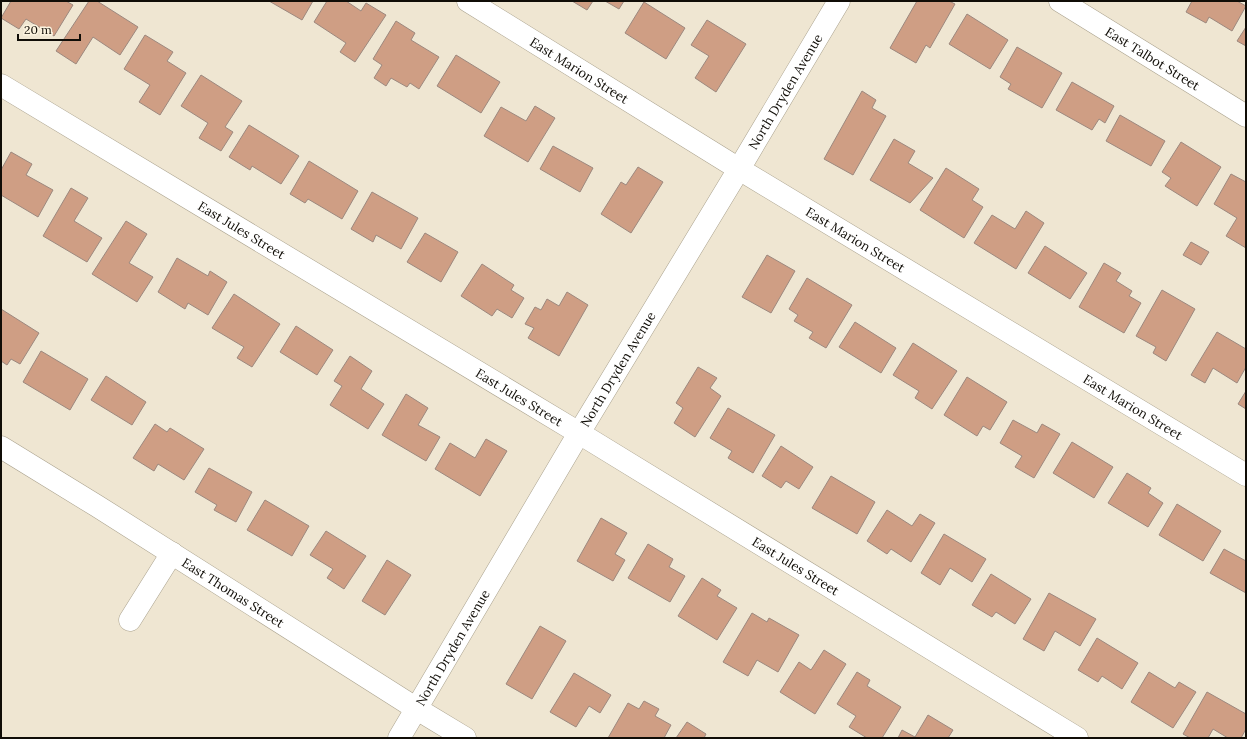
<svg xmlns="http://www.w3.org/2000/svg" width="1247" height="739" font-family="Lora,serif">
  <rect width="100%" height="100%" fill="#efe6d2"/>
  <path fill="#cf9e84" stroke="#9c887e" d="M11 1H66L73 5 54 36 26 19 19 29 1 18Z
    M89 1H97L138 27 120 55 93 37 76 64 56 51Z
    M269 1H313L302 20Z
    M327 1H346L361 11 366 3 386 15 355 62 340 52 346 43 314 22Z
    M572 1H593L587 10Z
    M605 1H624L619 9Z
    M917 1H949L955 4 930 48 926 45 916 63 890 48Z
    M1192 1H1237L1246 6 1232 31 1209 17 1206 23 1186 12Z
    M644 2 685 28 666 59 625 33Z
    M967 14 1008 40 990 69 949 44Z
    M707 20 746 44 716 92 695 78 709 56 691 45Z
    M396 21 415 33 411 40 439 57 419 89 410 83 407 87 391 78 386 86 374 78 382 65 373 59Z
    M1246 27V46L1237 41Z
    M145 35 173 52 167 61 186 73 160 115 139 102 150 85 124 69Z
    M1017 47 1062 73 1042 108 1008 89 1011 84 1000 77Z
    M456 55 500 82 481 113 437 86Z
    M201 75 242 101 225 127 233 132 221 151 199 138 208 123 181 106Z
    M1072 82 1114 106 1105 123 1099 119 1092 130 1056 110Z
    M862 91 876 100 872 108 886 116 853 175 824 159Z
    M535 106 555 118 528 162 484 136 501 107 526 121Z
    M1120 115 1165 141 1151 166 1106 141Z
    M249 125 299 156 281 184 252 166 250 170 229 157Z
    M894 139 915 151 908 163 933 178 910 203 870 180Z
    M1181 142 1221 167 1197 206 1165 186 1171 178 1162 172Z
    M553 146 593 168 580 192 540 169Z
    M11 152 32 164 26 175 53 190 38 217 1 195V170Z
    M309 161 358 191 342 219 308 199 305 203 290 194Z
    M638 167 663 182 631 233 601 214 621 182 626 185Z
    M946 168 979 189 972 200 983 207 964 238 920 210Z
    M1231 174 1246 182V248L1226 236 1237 218 1214 204Z
    M71 188 88 198 74 221 102 238 87 262 43 236Z
    M372 192 418 218 401 249 376 235 373 242 351 229Z
    M1026 211 1044 223 1016 269 974 243 992 215 1015 229Z
    M126 221 147 234 129 263 153 277 137 302 92 274Z
    M425 233 458 252 441 282 407 262Z
    M1191 242 1209 252 1201 265 1183 255Z
    M1045 246 1087 273 1070 299 1028 273Z
    M767 255 795 271 771 313 742 297Z
    M177 258 208 276 210 271 227 282 208 315 188 303 185 309 158 292Z
    M1104 263 1121 273 1116 281 1132 291 1129 296 1141 303 1124 333 1079 307Z
    M482 264 514 285 511 290 524 298 512 318 497 309 492 316 461 296Z
    M807 278 852 305 826 348 809 338 813 332 794 321 798 315 789 309Z
    M1162 290 1195 309 1166 361 1153 353 1156 347 1136 336Z
    M567 292 588 305 559 356 528 338 534 328 525 324 535 307 541 310 547 299 559 306Z
    M234 294 280 324 252 367 237 358 244 347 212 328Z
    M1 309 39 333 20 364 11 359 7 365 1 361Z
    M855 322 896 348 881 373 839 347Z
    M296 326 333 350 317 375 280 352Z
    M1217 332 1246 349V367L1237 383 1213 368 1205 383 1191 375Z
    M913 343 957 371 932 409 915 398 919 391 893 375Z
    M41 351 88 379 70 410 23 382Z
    M350 356 372 371 361 389 384 404 368 429 330 405 342 386 334 381Z
    M698 367 717 378 710 388 721 396 695 437 674 423 683 408 676 403Z
    M106 376 146 402 132 425 91 400Z
    M967 377 1007 402 990 430 983 426 977 436 944 415Z
    M1246 391V409L1238 404Z
    M406 394 428 408 418 425 440 437 426 461 382 435Z
    M728 408 775 435 753 473 728 458 732 451 710 438Z
    M1013 420 1037 433 1042 424 1060 434 1034 478 1015 467 1022 456 1000 443Z
    M155 424 167 432 170 428 204 449 184 480 158 464 154 471 133 458Z
    M486 439 507 451 480 496 435 469 450 443 475 458Z
    M1072 442 1113 467 1094 498 1053 473Z
    M781 446 813 467 799 489 786 481 781 488 762 476Z
    M209 468 252 492 236 522 214 510 217 505 195 492Z
    M1127 473 1151 488 1148 493 1163 503 1148 527 1108 503Z
    M831 476 875 502 857 534 812 508Z
    M265 500 309 526 292 556 247 530Z
    M1177 504 1221 531 1203 561 1159 535Z
    M887 510 912 526 920 514 935 523 911 562 891 549 887 554 867 541Z
    M601 518 627 533 615 554 625 560 613 581 577 561Z
    M326 531 366 556 344 589 327 578 333 569 310 555Z
    M944 534 986 559 972 582 950 568 940 585 921 573Z
    M648 544 673 559 669 567 685 576 670 602 628 578Z
    M1224 549 1246 561V593L1210 573Z
    M387 560 411 575 385 615 362 601Z
    M991 574 1031 599 1015 624 996 612 992 617 972 605Z
    M702 578 721 590 717 596 737 608 717 640 678 616Z
    M1049 593 1096 619 1080 646 1055 631 1044 651 1023 639Z
    M752 613 767 622 769 618 799 635 778 672 757 660 748 676 723 662Z
    M540 626 566 641 532 699 506 684Z
    M1097 638 1138 663 1122 689 1102 676 1098 682 1078 670Z
    M824 650 846 664 815 714 780 692 799 662 811 670Z
    M857 672 870 680 867 686 901 707 882 738H867L849 727 856 716 837 704Z
    M1149 672 1175 688 1179 682 1196 692 1173 728 1131 702Z
    M574 673 611 695 600 713 589 706 576 727 550 712Z
    M1207 692 1246 714V729L1241 738H1228L1213 729 1208 738H1190L1183 734Z
    M644 701 659 709 655 716 671 725 664 738H608L628 703 639 709Z
    M928 715 953 730 948 738H898L902 730 915 737Z
    M687 722 706 734 704 738H676Z"/>
  <g fill="none" stroke-linecap="round" stroke-linejoin="round">
    <g stroke="#aaa28e" stroke-width="23">
      <g id="minor">
        <path id="s1" d="M468 1 739 169 1246 475"/>
        <path id="s2" d="M1060 1 1246 116"/>
        <path id="s3" d="M1 85 579 433 1077 738"/>
        <path id="s4" d="M1 447 97 506 417 709 465 738"/>
        <path d="M130 620 172 553"/>
        <path id="s5" d="M399 738 579 433 739 169 839 1"/>
      </g>
    </g>
    <use href="#minor" stroke="#fff" stroke-width="22"/>
  </g>
  <g text-anchor="middle" dominant-baseline="central" stroke-width="4" stroke-linejoin="round" paint-order="stroke">
    <g font-size="13" fill="#100d07" stroke="#fcf3df">
      <text stroke="none"><textPath href="#s2" startOffset="109">East Talbot Street</textPath></text>
      <text stroke="none"><textPath href="#s1" startOffset="131">East Marion Street</textPath></text>
      <text stroke="none"><textPath href="#s5" startOffset="753">North Dryden Avenue</textPath></text>
      <text stroke="none"><textPath href="#s3" startOffset="281">East Jules Street</textPath></text>
      <text stroke="none"><textPath href="#s1" startOffset="455">East Marion Street</textPath></text>
      <text stroke="none"><textPath href="#s5" startOffset="429">North Dryden Avenue</textPath></text>
      <text stroke="none"><textPath href="#s3" startOffset="605">East Jules Street</textPath></text>
      <text stroke="none"><textPath href="#s1" startOffset="779">East Marion Street</textPath></text>
      <text stroke="none"><textPath href="#s3" startOffset="929">East Jules Street</textPath></text>
      <text stroke="none"><textPath href="#s4" startOffset="274">East Thomas Street</textPath></text>
      <text stroke="none"><textPath href="#s5" startOffset="105">North Dryden Avenue</textPath></text>
    </g>
  </g>
  <rect width="1247" height="739" fill="none" stroke="#100d07" stroke-width="4"/>
  <path d="M18 34v6h62v-6" fill="none" stroke="#100d07" stroke-width="2"/>
  <text x="24" y="34" font-size="12" fill="#100d07" stroke="#fcf3df" stroke-width="3" paint-order="stroke">20 m</text>
</svg>
